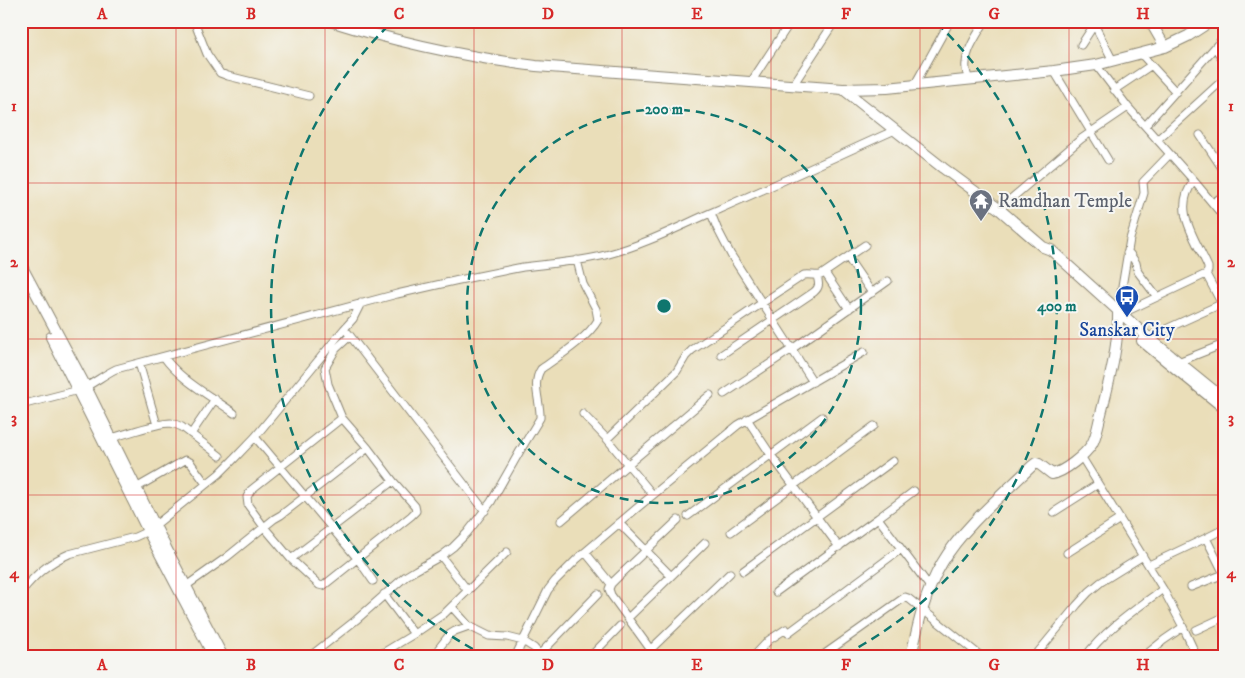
<svg xmlns="http://www.w3.org/2000/svg" width="1245" height="678" font-family="'IM FELL DW Pica',serif">
  <rect width="100%" height="100%" fill="#f6f6f2"/>
  <filter id="ink" filterUnits="userSpaceOnUse"><feTurbulence type="fractalNoise" baseFrequency=".02" numOctaves="2"/><feDisplacementMap in="SourceGraphic" scale="10" xChannelSelector="R" yChannelSelector="G"/><feConvolveMatrix kernelMatrix="1 2 1 2 8 2 1 2 1" color-interpolation-filters="sRGB"/></filter>
  <filter id="wash" filterUnits="userSpaceOnUse"><feTurbulence type="fractalNoise" baseFrequency=".0096" numOctaves="4" result="noise"/><feDisplacementMap in="SourceGraphic" scale="20" xChannelSelector="R" yChannelSelector="G"/><feGaussianBlur stdDeviation="1.12" result="paint"/><feColorMatrix in="noise" values="0 0 0 0 0 0 0 0 0 0 0 0 0 0 0 0 0 1.4 0 .05"/><feComposite in="paint" operator="in"/></filter>
  <g filter="url(#wash)">
    <rect width="100%" height="100%" fill="#eadeb9"/>
  </g>
  <g filter="url(#ink)">
    <g fill="none" stroke-linecap="round" stroke-linejoin="round">
      <g stroke="#8a8472" stroke-width="9">
        <path id="street" d="M194 21 207 54 220 73 228 76 309 96
          M1094 24 1113 61
          M1081 45 1096 22
          M1215 47 1224 62
          M1141 54 1176 92
          M1096 65 1128 107 1194 181 1224 217
          M1054 71 1108 160
          M969 80C967 75 965 69 966 63 967 48 978 34 985 21
          M751 82 791 21
          M793 85 835 21
          M914 86 950 21
          M1114 90 1150 66
          M1145 126 1224 37
          M1200 135 1224 171
          M1157 140 1224 79
          M1213 203 1224 195
          M999 209 1081 139 1128 107
          M711 213 717 228 731 255 813 382
          M1127 253 1130 254 1136 263 1138 272 1157 297
          M848 258 872 293
          M825 273 849 309
          M1206 274 1224 308
          M1118 311 1130 239 1144 193 1143 182 1170 154
          M1121 314 1206 274 1208 271V267C1196 239 1171 209 1194 181
          M348 333 485 511
          M1144 339 1221 304
          M721 355 814 292C820 287 819 283 817 276
          M164 357C179 379 212 397 234 413
          M1178 362 1224 344
          M139 363 157 425
          M724 394 792 349 888 281
          M21 405 79 390C92 385 103 375 116 369L397 294C439 284 481 275 523 267 552 263 581 262 609 254 646 244 680 226 715 211 775 185 835 157 895 130
          M583 414 607 439 653 495
          M342 418 251 490 247 497 248 505 264 527 291 559 319 585 323 586 411 516 416 511 415 506 393 481 368 448 342 418 328 384 325 368 336 349 350 336
          M747 419 771 455 839 547
          M191 434 215 399
          M255 437 357 558 373 581
          M111 438C127 434 155 423 171 423 175 424 178 425 182 427L220 456
          M607 439 677 371 686 356 692 350 804 275C810 274 815 276 821 275L865 245
          M1081 456 1163 589 1183 627 1197 657
          M136 488 185 460 190 462 206 484
          M1054 512 1098 484
          M688 516 822 417
          M878 518 914 491
          M561 521 710 395
          M619 523 671 576
          M731 532 874 426
          M1206 538 1224 574
          M585 552 611 584
          M1067 553 1120 519
          M441 556 468 591
          M291 559 393 481
          M1149 565 1206 538 1224 529
          M743 571 893 461
          M186 586 227 557 274 519 281 515 368 448
          M1191 587 1224 574
          M21 592C36 574 48 563 69 554L135 537 148 531 219 474 232 461 255 437 344 329 353 319 361 303
          M776 592 878 518 930 587
          M384 594 414 634
          M452 607 469 626
          M628 618 705 543
          M1196 630 1224 617
          M788 633 901 549
          M651 649 730 573
          M826 653 905 597 908 598 982 657
          M540 654 598 594
          M309 657 356 620 406 576 416 570 441 556 453 547 467 533 491 502 520 451 540 418C541 402 531 384 541 369 558 357 588 338 598 320L596 309 583 284 577 260
          M376 657 414 634 445 613 507 552
          M432 657 450 634 455 631 469 626 489 636 507 637 523 641 534 648 542 657
          M515 657 548 590 555 581 577 559 637 508 738 425 864 352
          M590 657 620 626
          M656 657 611 595 609 589 611 584 615 580 678 520
          M753 657 769 640 786 629
          M1034 657 1077 605 1089 592 1101 582 1143 556
          M1085 657C1106 629 1135 610 1163 589
          M1143 657 1164 640 1183 627"/>
      </g>
      <g stroke="#8a8472" stroke-width="12">
        <path id="secondary" d="M330 21C397 42 466 57 536 66L843 89 887 88 1054 71 1096 65 1165 47 1188 36 1211 21
          M1150 21 1165 47
          M843 89 943 168 999 209 1043 247 1051 250 1144 334 1224 399
          M21 265 86 387 167 550 223 657
          M51 337 148 531 214 657
          M1142 341 1224 408
          M911 657C918 624 925 592 942 563 962 528 1003 494 1032 466L1036 463 1039 464 1052 474C1064 472 1085 455 1092 444 1097 435 1098 424 1101 414 1109 381 1119 346 1118 311"/>
      </g>
      <use href="#street" stroke="#fff" stroke-width="7"/>
      <use href="#secondary" stroke="#fff" stroke-width="10"/>
    </g>
  </g>
  <path fill="none" stroke="#d62828" stroke-width="1" stroke-opacity="0.55" d="M176 21V657M325 21V657M474 21V657M622 21V657M771 21V657M920 21V657M1069 21V657M21 183H1224M21 339H1224M21 495H1224"/>
  <g fill="none" stroke="#0f766e" stroke-width="2.5" stroke-dasharray="9 6">
    <circle cx="664" cy="306" r="197"/>
    <path d="M486 656A393 393 0 0 1 391 23M937 23A393 393 0 0 1 842 656"/>
  </g>
  <defs>
    <g id="temple-pin" transform="scale(1.25)"><path d="M0 17L-7.5 6A9.5 9.5 0 1 1 7.5 6Z" fill="#6b7280" stroke="#f6f6f2"/><path d="M0-6L5-2H3V0L6.5 2.5H4V6H1.5V3h-3V6H-4V2.5H-6.5L-3 0V-2H-5Z" fill="#fff"/></g>
    <g id="bus-pin" transform="scale(1.25)"><path d="M0 17L-7.5 6A9.5 9.5 0 1 1 7.5 6Z" fill="#1a4fb4" stroke="#f6f6f2"/><path d="M-5-6H5V4H4V6H2V4H-2V6H-4V4H-5ZM-3.5-4V0h7V-4ZM-3.5 1.2v1.5H-2V1.2ZM2 1.2v1.5H3.5V1.2Z" fill="#fff"/></g>
  </defs>
  <g fill-rule="evenodd">
    <use href="#temple-pin" x="981" y="201"/>
    <use href="#bus-pin" x="1127" y="297"/>
  </g>
  <g text-anchor="middle" dominant-baseline="central" stroke-width="4" stroke-linejoin="round" paint-order="stroke">
    <g font-size="19" fill="#5b616d" stroke="#f6f6f2" text-anchor="start">
      <text x="998" y="201">Ramdhan Temple</text>
    </g>
    <g font-size="19" fill="#164399" stroke="#f6f6f2">
      <text x="1127" y="330">Sanskar City</text>
    </g>
  </g>
  <circle cx="664" cy="306" r="8" fill="#0f766e" stroke="#f6f6f2" stroke-width="2.5"/>
  <g font-size="15" text-anchor="middle" font-weight="bold" fill="#0f766e" stroke="#f6f6f2" stroke-width="4" stroke-linejoin="round" paint-order="stroke">
    <text x="664" y="114">200 m</text>
    <text x="1057" y="311">400 m</text>
  </g>
  <rect width="1245" height="678" fill="none" stroke="#f6f6f2" stroke-width="55"/>
  <rect x="28" y="28" width="1190" height="622" fill="none" stroke="#d62828" stroke-width="2"/>
  <g font-size="16" text-anchor="middle" font-weight="bold" fill="#d62828">
    <text x="102" y="19">A</text>
    <text x="251" y="19">B</text>
    <text x="399" y="19">C</text>
    <text x="548" y="19">D</text>
    <text x="697" y="19">E</text>
    <text x="846" y="19">F</text>
    <text x="994" y="19">G</text>
    <text x="1143" y="19">H</text>
    <text x="14" y="111">1</text>
    <text x="1231" y="111">1</text>
    <text x="14" y="267">2</text>
    <text x="1231" y="267">2</text>
    <text x="14" y="423">3</text>
    <text x="1231" y="423">3</text>
    <text x="14" y="578">4</text>
    <text x="1231" y="578">4</text>
    <text x="102" y="670">A</text>
    <text x="251" y="670">B</text>
    <text x="399" y="670">C</text>
    <text x="548" y="670">D</text>
    <text x="697" y="670">E</text>
    <text x="846" y="670">F</text>
    <text x="994" y="670">G</text>
    <text x="1143" y="670">H</text>
  </g>
</svg>
